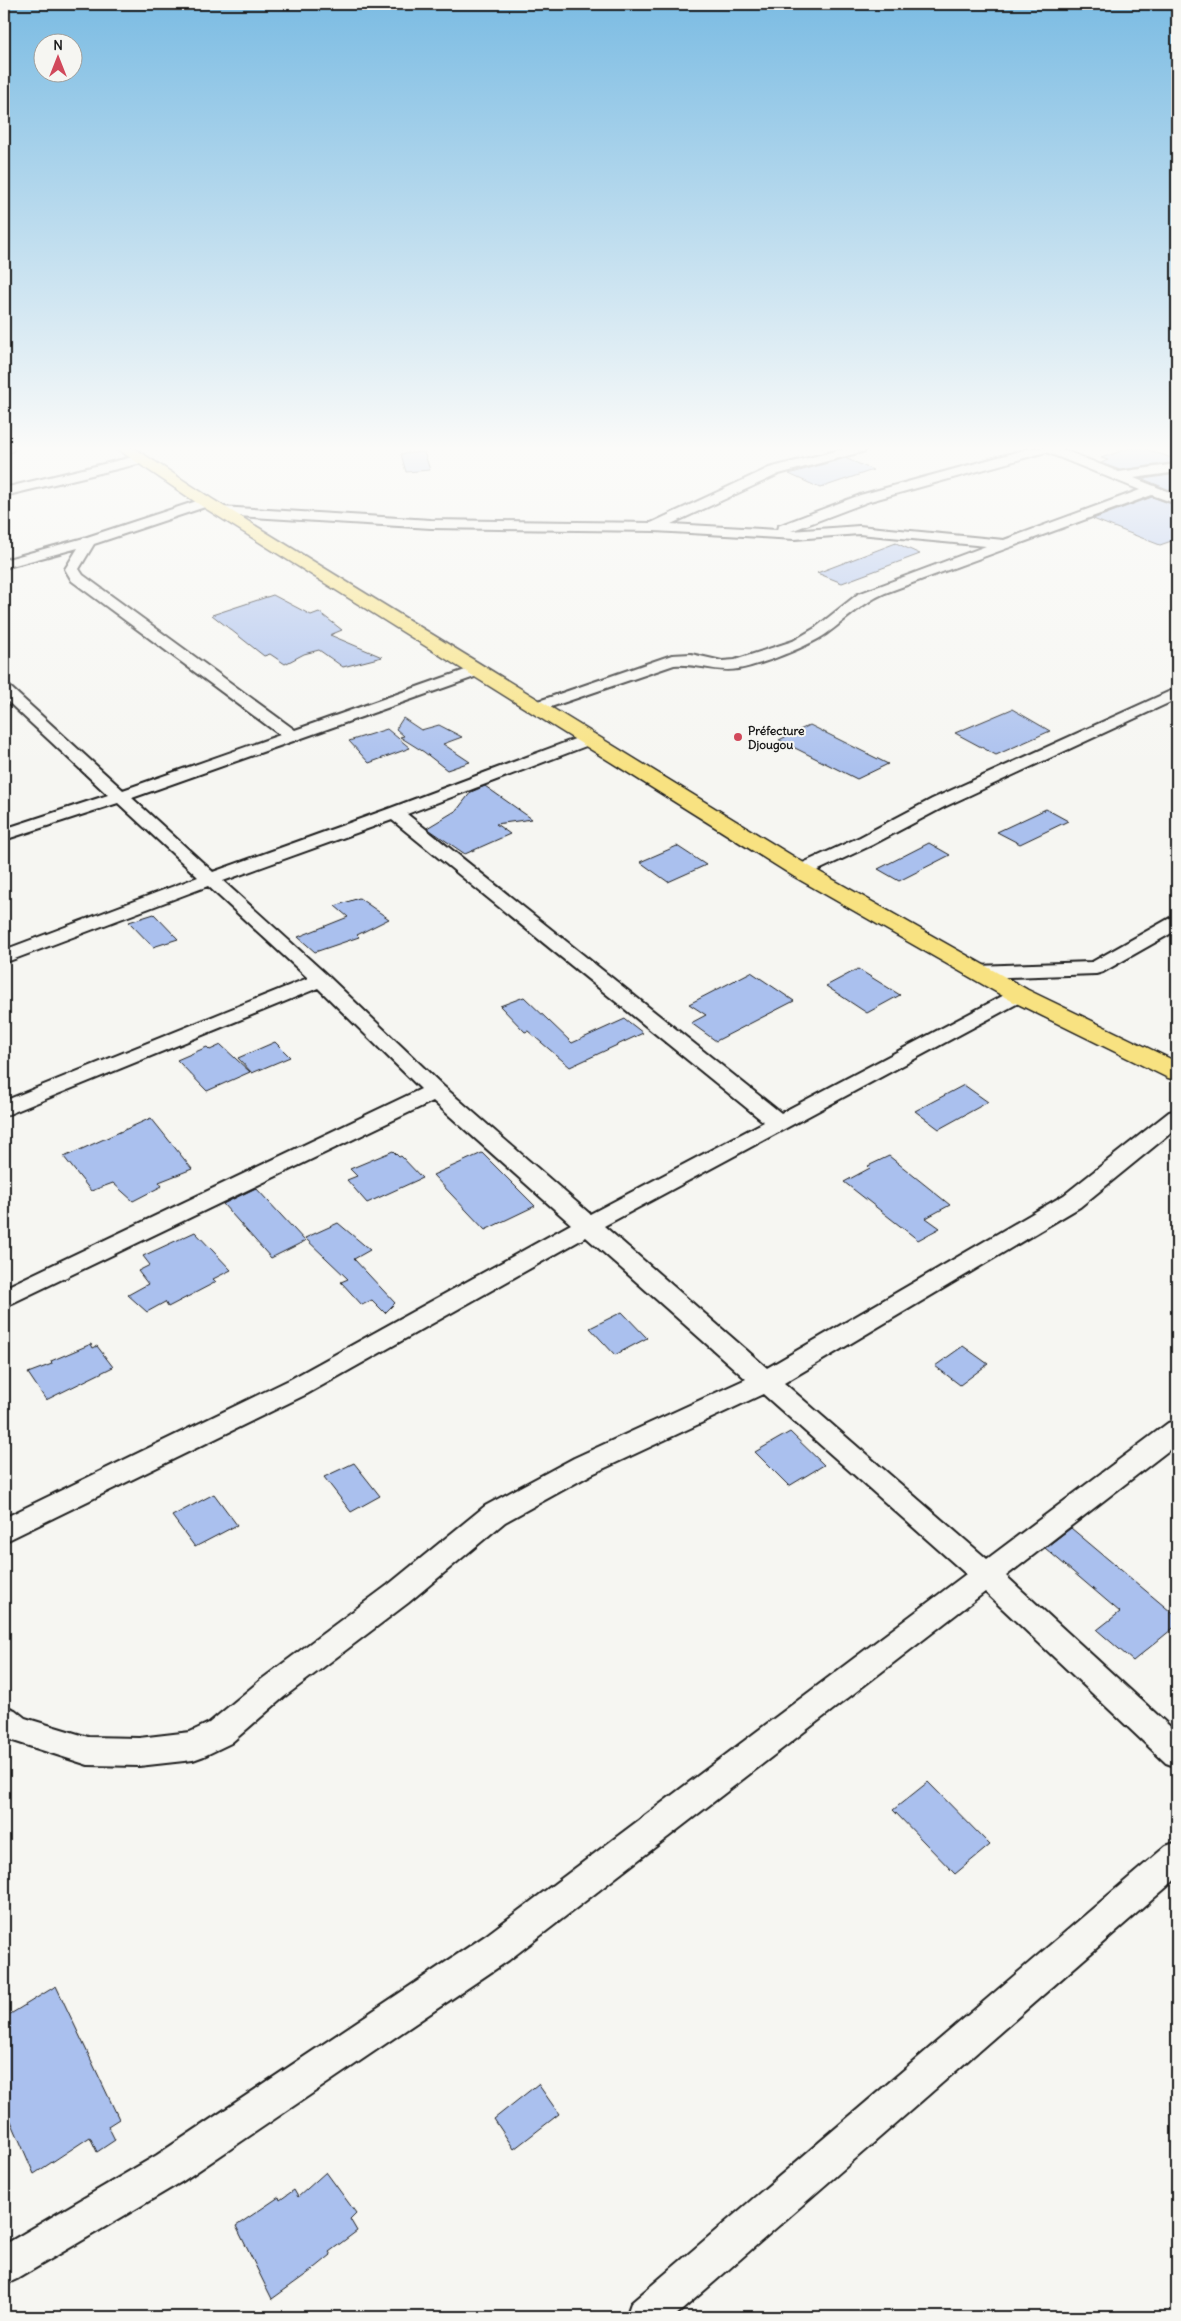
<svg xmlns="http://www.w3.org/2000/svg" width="1181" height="2321" font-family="Delius,sans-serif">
  <rect width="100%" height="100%" fill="#f6f6f2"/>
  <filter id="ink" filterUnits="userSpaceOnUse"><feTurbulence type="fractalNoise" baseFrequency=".02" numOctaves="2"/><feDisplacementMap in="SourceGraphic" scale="10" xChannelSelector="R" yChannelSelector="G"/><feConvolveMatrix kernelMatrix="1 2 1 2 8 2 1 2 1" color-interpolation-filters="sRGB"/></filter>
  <g filter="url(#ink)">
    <path fill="#aac0ee" stroke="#1c1c1c" d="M1130 448H1144L1177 460V462L1120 470 1101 463 1108 460 1101 458Z
      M424 452 430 470 406 472 401 454Z
      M845 458 873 470 820 488 789 474Z
      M1177 474V493L1143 479Z
      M1152 497 1177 506V539L1160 545 1093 519Z
      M896 543 920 554 842 583 817 573Z
      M273 595 311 615 319 612 342 630 330 635 382 657 343 667 319 650 304 654 285 664 270 654 264 656 212 615Z
      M1012 709 1050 731 996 755 955 733Z
      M403 718 421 730 439 725 462 737 443 744 470 762 447 770 424 752 400 737 404 736 396 729Z
      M810 725 888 764 857 779 779 740Z
      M387 729 410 748 369 763 349 741Z
      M485 786 532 819 496 824 510 834 465 854 427 828 457 810 471 792Z
      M1046 809 1068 821 1020 844 997 832Z
      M929 843 950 855 899 881 878 869Z
      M677 846 706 865 668 882 640 862Z
      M359 898 389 919 357 935 359 937 315 952 298 937 348 917 335 906Z
      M154 914 178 939 153 947 129 922Z
      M858 969 900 995 867 1013 826 986Z
      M751 972 794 1001 716 1041 691 1023 706 1015 689 1004Z
      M524 997 572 1043 625 1019 643 1033 570 1067 528 1031 525 1032 500 1006Z
      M275 1042 290 1057 252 1073 238 1058Z
      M221 1045 250 1072 207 1091 177 1060 200 1050 207 1047 210 1050Z
      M964 1085 988 1102 939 1129 915 1111Z
      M151 1118 192 1169 159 1182 162 1186 133 1201 113 1183 91 1191 64 1157Z
      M393 1151 399 1157 401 1156 422 1178 367 1203 347 1180 357 1176 350 1169Z
      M482 1153 535 1206 485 1230 433 1175Z
      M889 1156 950 1205 926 1218 940 1228 918 1240 844 1182 870 1168 868 1166Z
      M256 1188 305 1241 271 1258 223 1204Z
      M338 1223 370 1250 354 1259 395 1303 385 1313 372 1300 362 1305 341 1282 348 1279 305 1238Z
      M195 1232 231 1270 213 1279 216 1282 168 1307 165 1302 147 1312 128 1295 148 1284 138 1271 150 1265 143 1256Z
      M622 1312 647 1338 615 1355 590 1328Z
      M91 1344 93 1348 97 1346 113 1367 46 1400 28 1373 52 1364 51 1361Z
      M963 1346 988 1364 960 1385 935 1366Z
      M790 1432 824 1465 789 1486 755 1452Z
      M354 1463 380 1496 351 1512 324 1477Z
      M214 1494 237 1525 195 1547 172 1516Z
      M1071 1528 1177 1617V1625L1133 1661 1097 1630 1120 1612 1045 1548Z
      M928 1782 990 1845 955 1874 893 1810Z
      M56 1986 119 2119 108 2126 115 2140 97 2152 90 2137 34 2174 4 2105V2018Z
      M538 2084 559 2114 514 2149 494 2119Z
      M326 2172 356 2213 350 2219 357 2231 329 2252 331 2255 315 2268 272 2299 236 2226 279 2197 280 2200 294 2190 298 2197Z"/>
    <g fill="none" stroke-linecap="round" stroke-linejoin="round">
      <g stroke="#1c1c1c" stroke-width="4">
        <path id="minor" d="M4 448H14L12 451 4 453Z
          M847 448H867L865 451 779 474 671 524 777 530 778 526 860 495 1031 448H1059L1119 472 1177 464V472L1134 478 1177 495V504L1152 495 885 593C862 603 846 620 826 634 807 647 761 665 738 669 717 673 696 663 674 665L536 712 530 710 528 707 530 704 672 655 691 654 722 661 735 660 793 641 815 628 858 594 986 546 859 534 795 539 654 531 431 528 220 515 213 511 220 507 431 520 651 523 769 468ZM1046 452 1140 490 1004 540 859 526 791 531 870 501Z
          M141 455 147 459 146 462 4 496V488Z
          M206 498 213 502 211 505 94 544 79 569 83 575 295 730 471 668H483L485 671 483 674 132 798 213 872 388 809 588 734 594 735 596 739 594 743 407 814 781 1113 1012 991 1019 989 1026 991 1029 995 1026 999 604 1226 767 1368 1064 1195 1169 1112 1177 1110V1128L1080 1207 784 1383 987 1559 1168 1423 1177 1420V1444L1006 1576 1177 1733V1767L1166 1763 985 1592 509 1960 183 2181 17 2279 4 2285V2245L157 2155 485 1936 966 1574 763 1394 592 1474 505 1522 408 1603 284 1697 231 1743 204 1756 193 1760 139 1766 88 1765 4 1738V1706L15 1710 25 1718 88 1737 139 1738 190 1732 209 1723 262 1679 388 1585 485 1506 574 1458 746 1379 586 1237 307 1394 4 1542V1518L289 1380 571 1224 433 1101 4 1307V1288L421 1089 318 988 4 1116V1101L308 978 208 886 4 963V950L198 877 118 803 4 840V829L108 795 4 698V685L10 687 123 790 280 735 72 581 65 569 78 548 4 568V560L84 538ZM392 820 764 1122 590 1214 443 1086 328 976 223 881Z
          M1177 688V699L944 807 872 845 808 875H794L792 871 794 867 860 837 932 799Z
          M1177 916V930L1103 972 1096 974 977 978 970 976 967 972 970 968 977 966 1092 962 1170 918Z
          M1177 1842V1878L674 2317H626L631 2303 1166 1846Z"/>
      </g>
      <g stroke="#1c1c1c" stroke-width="3">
        <path id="major" d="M116 448H134L212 499 809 866 1028 990 1177 1062V1080L1168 1078 1010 1000 793 876 200 505Z"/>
      </g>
      <use href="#minor" fill="#f6f6f2" fill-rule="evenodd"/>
      <use href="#major" fill="#f8e281" fill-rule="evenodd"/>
    </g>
  </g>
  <linearGradient id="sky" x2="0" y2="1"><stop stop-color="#7cbce3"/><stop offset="0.58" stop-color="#fbfbf9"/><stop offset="1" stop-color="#fbfbf9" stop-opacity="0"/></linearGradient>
  <rect width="1181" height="773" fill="url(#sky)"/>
  <circle fill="#d1495b" stroke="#f6f6f2" stroke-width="2" cx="738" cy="737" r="5"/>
  <g text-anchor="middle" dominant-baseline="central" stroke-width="4" stroke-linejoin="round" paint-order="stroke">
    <g font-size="12" font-weight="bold" fill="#1c1c1c" stroke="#f6f6f2" text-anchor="start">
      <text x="748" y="730">Préfecture<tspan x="748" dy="14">Djougou</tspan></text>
    </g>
  </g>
  <rect width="1181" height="2321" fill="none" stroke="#f6f6f2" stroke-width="20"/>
  <rect x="10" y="10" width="1161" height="2301" fill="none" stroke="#1c1c1c" stroke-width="2" filter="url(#ink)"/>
  <g transform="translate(58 58)"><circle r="24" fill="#f6f6f2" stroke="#9f9f9c"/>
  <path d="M0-4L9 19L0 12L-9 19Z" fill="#d1495b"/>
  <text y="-8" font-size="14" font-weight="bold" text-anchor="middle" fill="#1c1c1c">N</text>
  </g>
</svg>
